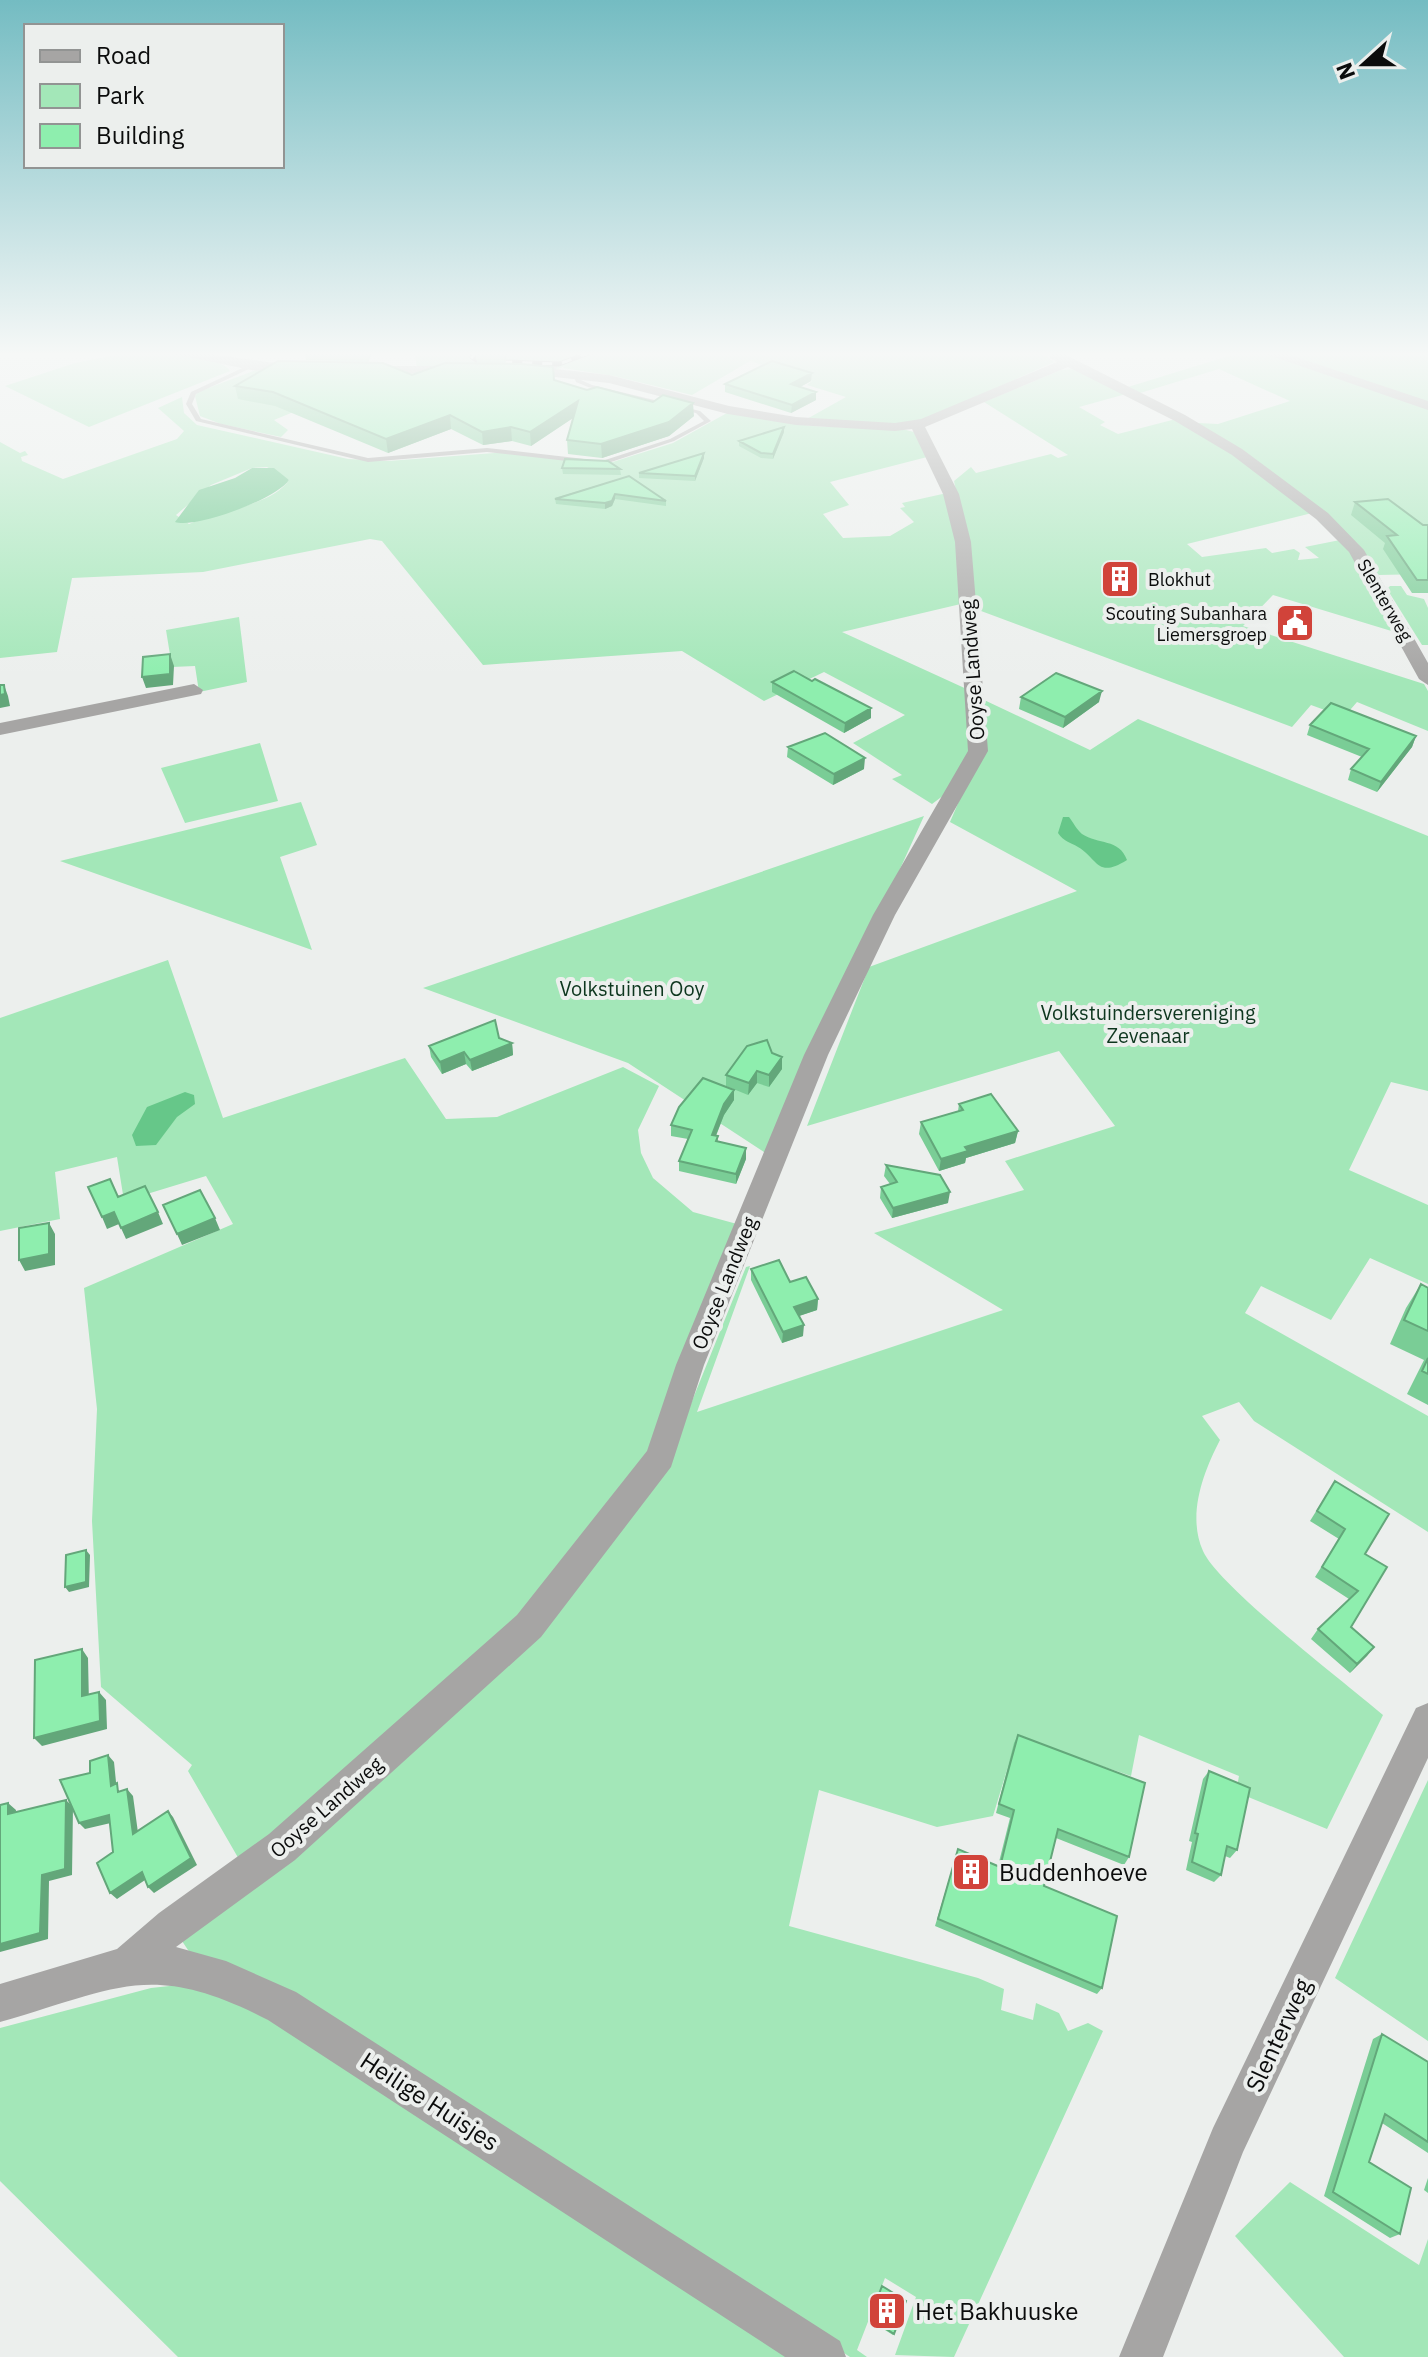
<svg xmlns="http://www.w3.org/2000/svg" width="1428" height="2357" font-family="'IBM Plex Sans',sans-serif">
  <rect width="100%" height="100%" fill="#ecefed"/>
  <path fill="#a3e7b8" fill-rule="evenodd" d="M118 351C140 351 220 353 230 371L89 427 5 386 75 363 115 355Z
    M385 351H1038L1054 362 925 420 900 424 805 420 846 397 807 385 812 381 750 361 692 395 614 376 563 368 565 366 558 369 417 368 415 356Z
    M1230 351H1258L1428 407V574L1378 575 1358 544 1198 423 1218 424 1290 401 1219 369 1140 393 1128 387 1235 354Z
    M1267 351H1428V404Z
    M1075 369 1126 394 1079 407 1105 422 1100 425 1118 434 1176 419 1211 439 1312 513 1187 544 1202 557 1266 548 1272 553 1294 549 1300 553 1298 560 1319 558 1305 547 1340 540 1357 560 1398 633 1273 595 1243 626 1424 684 1428 691V731L1357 702 1344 717 1311 705 1292 727 973 608 967 544 954 481 971 467 976 473 1051 454 1058 458 1068 455 984 402 1061 370Z
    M256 370 291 373 320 401 274 420 288 430 281 437 221 424 200 416 195 396 198 392Z
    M182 397 184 413 197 425 348 459 388 461 508 452 603 465 673 443 727 413 811 426 906 430 918 433 931 456 830 482 849 505 823 514 843 538 890 536 914 522 900 508 905 507 902 503 947 493 960 540 965 603 842 632 971 691 973 741 960 783 932 804 892 779 902 775 853 743 905 715 824 672 764 701 682 651 483 665 382 541 370 539 203 572 72 578 57 652 0 658V442L20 453 25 451 28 455 21 457 22 461 63 479 177 439 184 431 158 408ZM267 467 289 480C273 505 216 512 189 524L176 515 211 485 252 468Z
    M1390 586H1401L1407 595 1424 599 1428 608V645H1422L1387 589Z
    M239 617 247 682 199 692 195 666 172 667 166 630Z
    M982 699 1090 750 1138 719 1428 836V1091L1391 1082 1349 1170 1428 1205V1284L1370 1258 1331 1320 1261 1286 1245 1313 1428 1416V1532L1254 1421 1239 1402 1202 1416 1220 1440C1203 1473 1187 1515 1203 1551 1218 1586 1347 1684 1383 1715L1327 1829 1236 1792 1239 1776 1139 1735 1131 1776 1017 1737 993 1816 937 1827 819 1790 789 1926 978 1978 1004 1989 1001 2010 1033 2020 1036 2003 1059 2013 1068 2031 1088 2023 1103 2031 954 2357 895 2355 916 2297 885 2278 857 2350 867 2357H850L775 2307 190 1953 182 1941 424 1739 690 1406 746 1267 750 1266 697 1412 1003 1310 874 1233 1024 1190 1005 1161 1115 1126 1059 1051 807 1126 869 967 1077 891 950 822 981 750Z
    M260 743 278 801 185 823 161 768Z
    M301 802 317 845 280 857 312 950 60 861Z
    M924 816 770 1156 628 1063 423 988Z
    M168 960 223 1118 405 1058 446 1119 497 1117 623 1067 659 1086 638 1130 641 1153 653 1178 693 1212 748 1227 643 1465 539 1605 240 1861 188 1771 192 1765 101 1687 92 1521 97 1409 84 1288 233 1224 206 1176 124 1201 117 1157 55 1172 60 1219 0 1231V1018Z
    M1428 1780V2041L1335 1978Z
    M188 1984 239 2001 803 2357H178L0 2181V2028L151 1988Z
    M1290 2182 1419 2265 1428 2239V2357H1344L1235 2236Z"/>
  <path fill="#66c789" d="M252 468H274L289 480C277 499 195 529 175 522L199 490 235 478Z
    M1063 817H1069C1073 822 1077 830 1082 834 1098 845 1119 838 1127 860 1097 879 1098 859 1078 847 1070 842 1064 842 1058 833Z
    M185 1092 194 1095 195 1104 177 1117 156 1145 136 1146 132 1135 147 1107Z"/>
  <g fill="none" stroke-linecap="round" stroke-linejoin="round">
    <path fill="#a6a5a4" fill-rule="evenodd" d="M556 361 559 363 555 371 550 372 553 363Z
      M251 364 253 365V367L196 394 192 404 201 419 368 458 487 448 602 461 670 439 704 421 696 413 588 387 576 382 572 373 575 371 578 373 581 380 592 385 700 411 711 421 674 441 602 465 487 452 368 462 196 421 186 404 191 392Z"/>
    <path fill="#a6a5a4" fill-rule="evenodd" d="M160 351C208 351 256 362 304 366L311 370 304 374 251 370Z
      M1257 351H1278L1428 401V410Z
      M1050 352H1060L1185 415 1242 449 1328 513 1364 550 1428 663V685L1419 679 1349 552 1316 519 1232 455 1175 421 1068 367 925 427 959 494 971 542 988 751 895 915 828 1055 704 1365 671 1467 541 1637 295 1860 176 1947 226 1961 296 1992 840 2341 846 2357H785L268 2020C150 1959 117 1989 0 2022V1984L117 1949 159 1913 269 1834 517 1615 647 1451 676 1365 804 1055 873 915 968 751 955 542 943 494 912 429 895 431 796 425 728 414 609 383 519 373 512 369 519 365 609 375 729 406 796 417 895 423 921 419 1057 362 1050 358Z
      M456 366 461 367V373L367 374 360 370 367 366Z
      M194 684 203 690 201 694 0 735V723Z
      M1428 1703V1758L1243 2152 1163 2357H1119L1213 2128 1416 1708Z"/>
    <g stroke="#464847" stroke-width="5">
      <path id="rail" d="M478 351 472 357 478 361 559 364 594 351"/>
    </g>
    <use href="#rail" stroke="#ecefed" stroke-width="3" stroke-dasharray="10" stroke-linecap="butt"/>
  </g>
  <path fill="#7acd96" d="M304 351H371L372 353 368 362 306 360Z
    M475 351H507L505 364 554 380 587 390 694 416 669 436 602 458 568 454 567 440 573 418 531 446 512 441 483 445 451 429 388 453 275 406 238 399 235 386 412 375 477 363Z
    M811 381 800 387 816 392V400L791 413 725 392V384Z
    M784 432 773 459 761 458 739 446V441Z
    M704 458 695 481 639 478V473Z
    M562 468 620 469 621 475 563 474Z
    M629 476 666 501V506L615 499 612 506 605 509 556 504 555 498Z
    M1355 502 1423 525H1428V593H1412L1383 549 1385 543 1351 515Z
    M812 681 871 708V718L844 733 772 692V682Z
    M1021 697 1099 702 1063 728 1019 709Z
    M1310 725 1416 736 1412 747 1377 792 1348 780 1351 769 1362 757 1307 735Z
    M788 747 864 769 833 785 787 757Z
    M499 1038 512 1043 513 1055 472 1071 466 1064 442 1074 431 1057 429 1046Z
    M772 1053 782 1069 769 1087 757 1083 748 1095 726 1086V1075Z
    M734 1090V1100L724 1115 716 1136H718V1142L746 1148V1159L736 1184 679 1171V1161L688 1139 671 1136V1125Z
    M959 1104 1018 1131 1015 1143 966 1158 965 1163 939 1171 919 1134 921 1122 958 1111Z
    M886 1165 948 1203 892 1218 880 1198 881 1187 890 1184 884 1176Z
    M751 1269 790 1282 818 1299 817 1310 799 1316 803 1336 782 1343 751 1280Z
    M1421 1284 1428 1288V1405L1407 1394 1424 1360 1390 1344 1406 1308Z
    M1335 1481 1365 1554 1351 1627 1374 1647 1350 1673 1311 1639 1318 1629 1349 1599 1315 1577 1339 1539 1310 1521Z
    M1018 1735 1129 1857 1124 1865 1056 1838 1044 1886 1102 1988 1097 1994 935 1926 958 1849 998 1866 1010 1818 996 1813 1014 1743Z
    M1209 1771 1237 1850 1230 1858 1225 1856 1221 1875 1214 1882 1186 1870 1192 1842 1189 1841 1203 1779Z
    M1382 2034 1428 2062V2153L1382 2123 1369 2162 1400 2234 1390 2238 1324 2196 1373 2039Z
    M1428 2178V2193L1424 2190Z
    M882 2286 894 2334 893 2335 869 2320Z"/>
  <path fill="#63a77a" d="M367 351H371L372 353 368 362Z
    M504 351H507V352L505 365Z
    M812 373 811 381 791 392V384Z
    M816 392V400L791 413 792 405Z
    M578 401 579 414 531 446 530 432Z
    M693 403 694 416 669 436 602 458 601 444Z
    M450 415 451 429 388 453 386 439Z
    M511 427 512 441 483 445 482 432Z
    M784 427V432L773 459V454Z
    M704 453V458L695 481V476Z
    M615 494V499L612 506 605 509V503Z
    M170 654 174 666 173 685 146 688 142 677Z
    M4 685 8 696 10 706 0 708V695Z
    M1102 691 1099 702 1063 728 1065 717Z
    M871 708V718L844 733 845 723Z
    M1416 736 1412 747 1377 792 1381 782Z
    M865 758 864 769 833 785 834 774Z
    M512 1043 513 1055 472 1071 470 1060Z
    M464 1052 466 1064 442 1074 440 1062Z
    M782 1057V1069L769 1087V1075Z
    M757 1071V1083L748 1095 749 1083Z
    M734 1090V1100L724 1115 712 1145V1135L724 1104Z
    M1018 1131 1015 1143 966 1158 965 1163 939 1171 941 1159 965 1147Z
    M746 1148V1159L736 1184V1174Z
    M950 1192 948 1203 892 1218 893 1208Z
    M114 1212 119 1224 107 1229 102 1217Z
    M158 1212 163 1224 126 1239 121 1228Z
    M215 1218 220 1230 182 1245 177 1234Z
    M49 1223 55 1234V1265L25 1271 19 1260Z
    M818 1299 817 1310 793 1318 794 1307Z
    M804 1325 803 1336 782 1343 783 1332Z
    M86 1550 90 1555 89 1587 69 1592 65 1587Z
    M1374 1647 1367 1656 1350 1673 1357 1664Z
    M82 1649 88 1658 89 1705 82 1696Z
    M99 1692 106 1700 107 1729 42 1746 34 1738Z
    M108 1755 114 1762 117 1792 111 1786Z
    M127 1789 133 1796 139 1840 133 1834Z
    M66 1800 73 1807 72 1875 49 1881 48 1939 0 1952V1944Z
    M8 1803 16 1810 15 1821 8 1814Z
    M168 1811 173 1817 197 1865 154 1893 148 1887Z
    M109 1815 115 1822 85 1829 79 1823Z
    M142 1872 148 1878 117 1899 110 1893Z"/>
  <path fill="#8eeeae" stroke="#63a77a" stroke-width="2" d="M278 361 383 363 412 375 445 363 522 364 553 367 554 380 587 390 597 387 653 402 663 395 693 403 669 422 601 444 567 440 578 401 530 432 511 427 482 432 450 415 386 439 273 392 235 386Z
    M772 361 812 373 791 384 816 392 792 405 725 384Z
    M784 427 773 454 761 453 739 441Z
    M704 453 695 476 639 473Z
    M565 459 608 461 620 469 562 468Z
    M629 476 666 501 615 494 612 501 605 503 555 499Z
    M1388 499 1423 525H1428V580H1417L1387 536 1397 535 1355 502Z
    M170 654V674L142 677 143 657Z
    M794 671 812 681 815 679 871 708 845 723 772 682Z
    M1056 673 1102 691 1065 717 1021 697Z
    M0 685H4L5 694 0 695Z
    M1331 703 1416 736 1381 782 1351 769 1369 749 1310 725Z
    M825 733 865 758 834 774 788 747Z
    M495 1020 499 1038 512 1043 470 1060 464 1052 440 1062 429 1046Z
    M767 1040 772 1053 782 1057 769 1075 757 1071 749 1083 726 1075 747 1046Z
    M703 1078 734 1090 724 1104 712 1135 718 1136 716 1141 746 1148 736 1174 679 1161 692 1130 671 1125 679 1107Z
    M991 1094 1018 1131 965 1147 968 1151 941 1159 921 1122 963 1110 959 1104Z
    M886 1165 940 1175 950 1192 893 1208 881 1187 897 1182Z
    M110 1179 118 1197 145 1186 158 1212 121 1228 114 1212 102 1217 88 1187Z
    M200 1190 215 1218 177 1234 163 1205Z
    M49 1223V1254L19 1260V1228Z
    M779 1260 790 1282 806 1277 818 1299 794 1307 804 1325 783 1332 751 1269Z
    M1421 1284 1428 1288V1331L1404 1320Z
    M1428 1358V1374L1422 1371Z
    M1335 1481 1389 1514 1365 1554 1387 1567 1351 1627 1374 1647 1357 1664 1318 1629 1358 1591 1322 1567 1345 1529 1317 1511Z
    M86 1550V1582L65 1587 66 1555Z
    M82 1649V1696L99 1692 100 1721 34 1738 35 1660Z
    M1018 1735 1145 1783 1129 1857 1058 1829 1044 1886 1117 1916 1102 1988 938 1919 958 1849 1000 1867 1014 1810 999 1804Z
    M108 1755 111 1786 117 1783 118 1792 127 1789 133 1834 168 1811 191 1858 148 1887 142 1872 110 1893 97 1863 113 1852 109 1815 79 1823 60 1780 90 1773V1761Z
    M1209 1771 1250 1788 1237 1850 1227 1846 1221 1875 1192 1862 1198 1834 1195 1833Z
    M66 1800 65 1869 42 1875 40 1933 0 1944V1805L8 1803V1814Z
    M1382 2034 1428 2062V2142L1385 2114 1369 2162 1411 2188 1400 2234 1333 2192Z
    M882 2286 906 2301 894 2334 870 2318Z"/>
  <linearGradient id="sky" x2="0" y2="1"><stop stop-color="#74bcc2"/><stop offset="0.52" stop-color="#f6f8f7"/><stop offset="1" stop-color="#f6f8f7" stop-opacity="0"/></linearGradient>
  <rect width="1428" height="681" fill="url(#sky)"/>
  <defs>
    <g id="building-square" transform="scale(2)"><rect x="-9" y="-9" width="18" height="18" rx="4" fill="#d1433a" stroke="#ecefed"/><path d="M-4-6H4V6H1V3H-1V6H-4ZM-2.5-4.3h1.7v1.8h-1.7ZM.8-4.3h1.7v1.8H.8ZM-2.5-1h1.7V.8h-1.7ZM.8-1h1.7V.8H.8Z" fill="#fff"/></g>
    <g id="civic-square" transform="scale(2)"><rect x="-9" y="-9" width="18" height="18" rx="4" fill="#d1433a" stroke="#ecefed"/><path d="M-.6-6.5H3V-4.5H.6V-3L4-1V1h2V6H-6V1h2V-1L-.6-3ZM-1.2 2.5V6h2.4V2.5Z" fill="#fff"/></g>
  </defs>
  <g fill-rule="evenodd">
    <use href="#building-square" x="1120" y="579"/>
    <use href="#civic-square" x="1295" y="623"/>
    <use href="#building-square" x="971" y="1872"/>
    <use href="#building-square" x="887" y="2311"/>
  </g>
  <g text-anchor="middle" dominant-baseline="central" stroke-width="8" stroke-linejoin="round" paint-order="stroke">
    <g font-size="18" fill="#0b0c0c" stroke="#ecefed" text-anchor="start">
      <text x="1148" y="579">Blokhut</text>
      <text x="1267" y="613" text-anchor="end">Scouting Subanhara<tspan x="1267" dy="21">Liemersgroep</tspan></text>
    </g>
    <g font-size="18" fill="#0b0c0c" stroke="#ecefed">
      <text transform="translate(1385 600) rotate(60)">Slenterweg</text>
    </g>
    <g font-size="20" fill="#0b0c0c" stroke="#ecefed">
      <text transform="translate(972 670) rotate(-94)">Ooyse Landweg</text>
      <text transform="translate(724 1283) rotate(-68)">Ooyse Landweg</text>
      <text transform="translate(326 1807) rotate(-41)">Ooyse Landweg</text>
    </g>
    <g font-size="20" fill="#0d361e" stroke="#ecefed">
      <text x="632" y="988">Volkstuinen Ooy</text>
      <text x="1148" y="1012">Volkstuindersvereniging<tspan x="1148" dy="23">Zevenaar</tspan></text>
    </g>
    <g font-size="24" fill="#0b0c0c" stroke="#ecefed" text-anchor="start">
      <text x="999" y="1872">Buddenhoeve</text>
      <text x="915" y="2311">Het Bakhuuske</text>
    </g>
    <g font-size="24" fill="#0b0c0c" stroke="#ecefed">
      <text transform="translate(1278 2035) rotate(-65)">Slenterweg</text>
      <text transform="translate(430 2101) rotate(33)">Heilige Huisjes</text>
    </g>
  </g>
  <rect x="24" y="24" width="260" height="144" fill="#ecefed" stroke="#929493" stroke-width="2"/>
  <rect x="40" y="50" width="40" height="12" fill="#a6a5a4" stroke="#929493" stroke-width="2"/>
  <text x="96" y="64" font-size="24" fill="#0b0c0c">Road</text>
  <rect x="40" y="84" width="40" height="24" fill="#a3e7b8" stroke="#929493" stroke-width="2"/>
  <text x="96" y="104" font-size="24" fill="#0b0c0c">Park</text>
  <rect x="40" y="124" width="40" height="24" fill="#8eeeae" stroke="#929493" stroke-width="2"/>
  <text x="96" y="144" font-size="24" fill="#0b0c0c">Building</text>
  <g transform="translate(1364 64) rotate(249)" stroke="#ecefed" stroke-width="6" paint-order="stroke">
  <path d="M0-6L14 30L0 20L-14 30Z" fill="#0b0c0c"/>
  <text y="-12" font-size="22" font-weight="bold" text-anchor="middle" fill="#0b0c0c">N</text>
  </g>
</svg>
